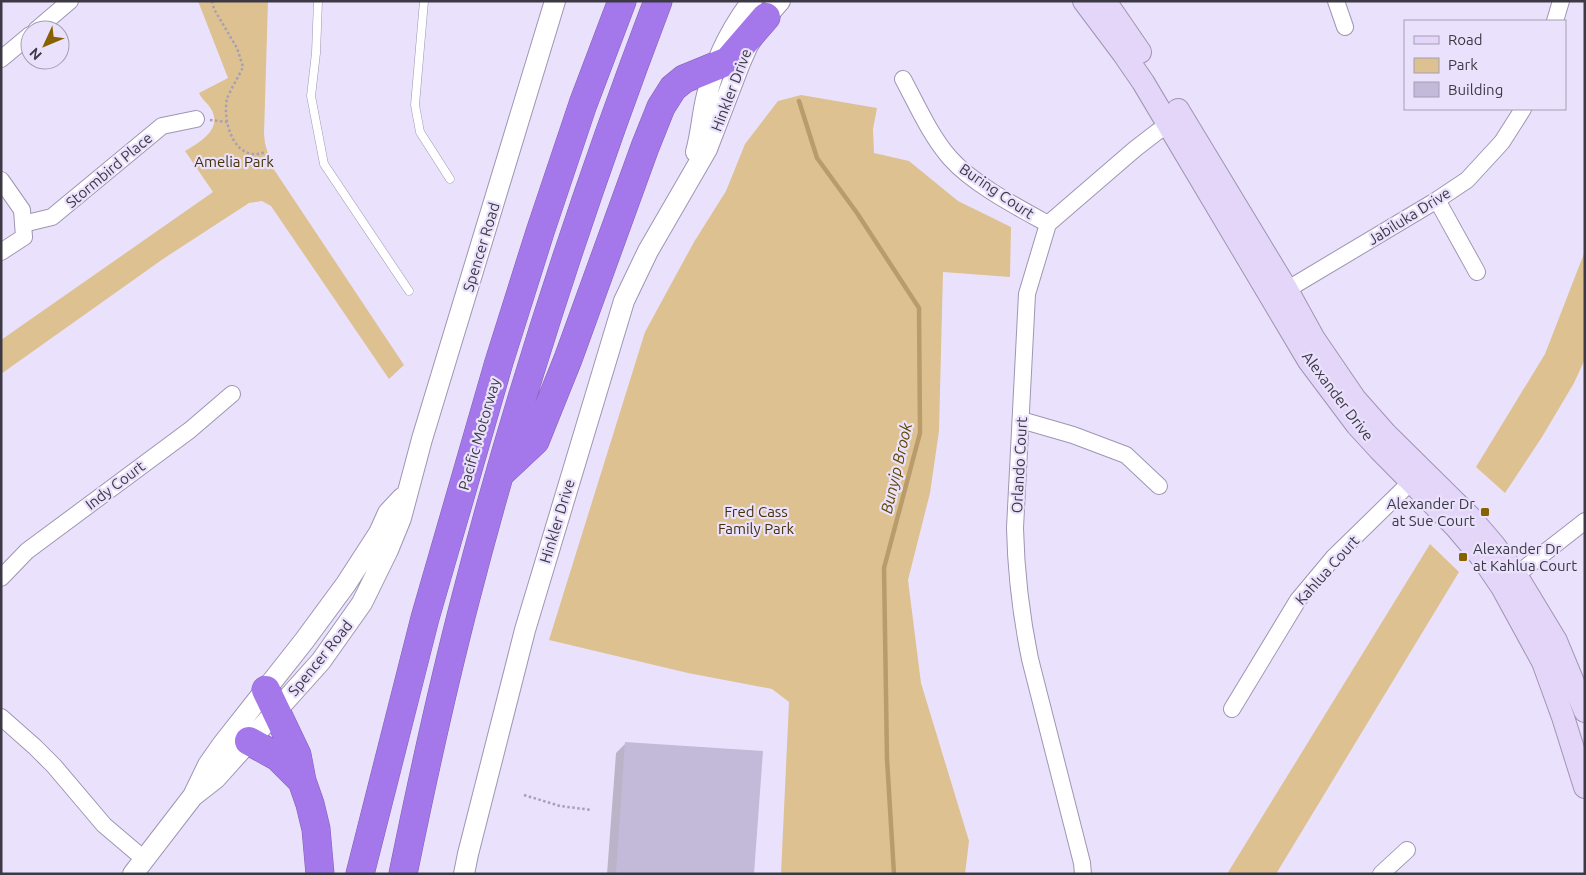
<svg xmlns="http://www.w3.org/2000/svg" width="1586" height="875" font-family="Ubuntu,sans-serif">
  <rect width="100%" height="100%" fill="#eae2fc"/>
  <path fill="#ddc191" d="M198 1H268L264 134 265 143 271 165 404 365 389 379 271 206 262 201 249 203 163 259 1 374V340L213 192 185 151C200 142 223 129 211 109 208 103 202 100 199 93L228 78Z
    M801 95 877 108 873 129 874 153 909 161 958 201 1011 227 1010 277 943 272 939 431 930 493 908 580 921 683 969 841 965 874H781L789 702 772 689 688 673 549 640 645 332 694 242 726 191 745 144 778 101Z
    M1585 251V359L1574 383 1542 437 1505 493 1476 467 1545 354Z
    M1430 544 1459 572 1276 874H1227Z"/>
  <path fill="#0003" d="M626 743 753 874H607L616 753Z"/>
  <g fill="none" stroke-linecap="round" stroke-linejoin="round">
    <path stroke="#b99c6a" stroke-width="4.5" d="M799 101 817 158 857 213 919 308 920 433 884 568 887 759 894 874"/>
  </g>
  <path fill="#c3bad9" d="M625 742 763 751 754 874H616Z"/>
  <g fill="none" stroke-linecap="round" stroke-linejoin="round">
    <g stroke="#9f95b3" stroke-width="9">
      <path id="service" d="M318 1 316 53 311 96 324 164 409 291
        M424 1 415 105 420 132 450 179"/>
    </g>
    <g stroke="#9f95b3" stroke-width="18">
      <path id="minor" d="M1336 1 1345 27
        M1555 21 1561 1
        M36 30 70 1
        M1 59 30 35
        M903 79C917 105 930 135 950 158 973 184 1017 207 1048 224
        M1 180 22 210 24 237 1 252
        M1437 200 1477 272
        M23 224 52 217 162 126 196 119
        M1278 295 1437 200 1467 180 1502 142 1523 109
        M1021 420 1073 435 1126 455 1159 486
        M1516 575 1585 521
        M1 578 27 551 190 430 232 394
        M1232 709 1298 600 1333 558 1419 474
        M1 717 35 747 54 766 104 825 144 859
        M1083 874 1082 863 1030 659C1021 615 1016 573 1015 528L1027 294 1048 224 1135 149 1157 132 1177 120
        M1381 874 1407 850"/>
    </g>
    <g stroke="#9f95b3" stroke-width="22">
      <path id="tertiary" d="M696 152C701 134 702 116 706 99 714 63 730 30 752 1
        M193 796 216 778 321 661 362 603 388 550 401 518 422 439 555 1
        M133 874 193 796 208 765 222 745 304 641 346 584 379 533 388 513 402 498
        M464 874 468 854 525 630 624 301 648 251 707 149 740 63 748 45 766 17 780 1"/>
    </g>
    <g stroke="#9f95b3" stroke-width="24">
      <path id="secondary" d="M1084 1 1123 53 1143 82 1309 361 1357 425 1379 449 1455 526 1483 559 1502 587 1543 662 1563 717 1585 787
        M1105 1 1140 52
        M1178 110 1287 290 1314 339 1355 399 1385 433 1469 516 1494 545 1516 575 1556 641 1585 711"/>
    </g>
    <g stroke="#8061b1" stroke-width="29">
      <path id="motorway" d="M502 472 535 441 568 359 645 147 661 107 673 88 684 79 728 61 766 17
        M266 690 297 755 302 781 310 804 316 829 320 874
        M249 741 278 757 302 781
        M360 874 425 618 499 362 540 232 583 104 622 1
        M403 874C422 781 442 689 466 597 518 396 584 196 658 1"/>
    </g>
    <path stroke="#a7a0b5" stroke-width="2.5" stroke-dasharray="2.5 2.5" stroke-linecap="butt" d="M212 1 214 9 237 48 243 67C239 76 229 92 227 99 222 122 235 164 265 152
      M210 120 227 122
      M524 795 560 806 592 810"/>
    <use href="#service" stroke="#fff" stroke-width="8"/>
    <use href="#minor" stroke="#fff" stroke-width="16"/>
    <use href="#tertiary" stroke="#fff" stroke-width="20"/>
    <use href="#secondary" stroke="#e4d6f9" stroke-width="22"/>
    <use href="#motorway" stroke="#a477eb" stroke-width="28"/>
  </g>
  <g fill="#886100" stroke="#eae2fc" stroke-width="2">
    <rect x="1480" y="507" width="10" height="10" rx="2.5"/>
    <rect x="1458" y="552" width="10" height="10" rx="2.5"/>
  </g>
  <g text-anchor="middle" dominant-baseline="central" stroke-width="4.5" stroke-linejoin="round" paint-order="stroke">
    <g font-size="15" fill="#3c3844" stroke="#eae2fc">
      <text transform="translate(731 90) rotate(-69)">Hinkler Drive</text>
      <text transform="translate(109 170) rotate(-40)">Stormbird Place</text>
      <text transform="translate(997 191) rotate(34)">Buring Court</text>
      <text transform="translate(1409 216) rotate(-32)">Jabiluka Drive</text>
      <text transform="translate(481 247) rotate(-73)">Spencer Road</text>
      <text transform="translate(1338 396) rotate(53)">Alexander Drive</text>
      <text transform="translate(479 434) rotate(-74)">Pacific Motorway</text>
      <text transform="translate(1019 465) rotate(-87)">Orlando Court</text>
      <text transform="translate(115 485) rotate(-37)">Indy Court</text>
      <text transform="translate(557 521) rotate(-73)">Hinkler Drive</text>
      <text transform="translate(1327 570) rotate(-48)">Kahlua Court</text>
      <text transform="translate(320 658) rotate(-51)">Spencer Road</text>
    </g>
    <g font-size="15" fill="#463106" stroke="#eae2fc">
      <text x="234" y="161">Amelia Park</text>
      <text x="756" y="511">Fred Cass<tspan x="756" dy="17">Family Park</tspan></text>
    </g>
    <g font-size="15" fill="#3c3844" stroke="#eae2fc" text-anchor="end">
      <text x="1475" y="503">Alexander Dr<tspan x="1475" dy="17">at Sue Court</tspan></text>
      <text x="1473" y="548" text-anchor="start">Alexander Dr<tspan x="1473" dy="17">at Kahlua Court</tspan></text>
    </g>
    <g font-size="16" font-style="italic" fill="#624601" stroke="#eae2fc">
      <text transform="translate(896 468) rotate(-77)">Bunyip Brook</text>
    </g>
  </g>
  <rect width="1586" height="875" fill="none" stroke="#3c3844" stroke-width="5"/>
  <rect x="1404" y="20" width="162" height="90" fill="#eae2fc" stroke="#a49eb2"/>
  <rect x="1414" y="36" width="25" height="8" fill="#e4d6f9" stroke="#a49eb2"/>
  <text x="1448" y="45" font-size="15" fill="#3c3844">Road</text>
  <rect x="1414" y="58" width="25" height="15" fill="#ddc191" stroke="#a49eb2"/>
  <text x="1448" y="70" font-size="15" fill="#3c3844">Park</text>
  <rect x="1414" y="82" width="25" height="15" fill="#c3bad9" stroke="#a49eb2"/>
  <text x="1448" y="95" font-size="15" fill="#3c3844">Building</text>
  <g transform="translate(45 45) rotate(226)"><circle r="24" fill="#eae2fc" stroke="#a49eb2"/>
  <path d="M0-4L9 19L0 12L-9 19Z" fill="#886100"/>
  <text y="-8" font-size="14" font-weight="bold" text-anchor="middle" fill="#3c3844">N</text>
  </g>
</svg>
